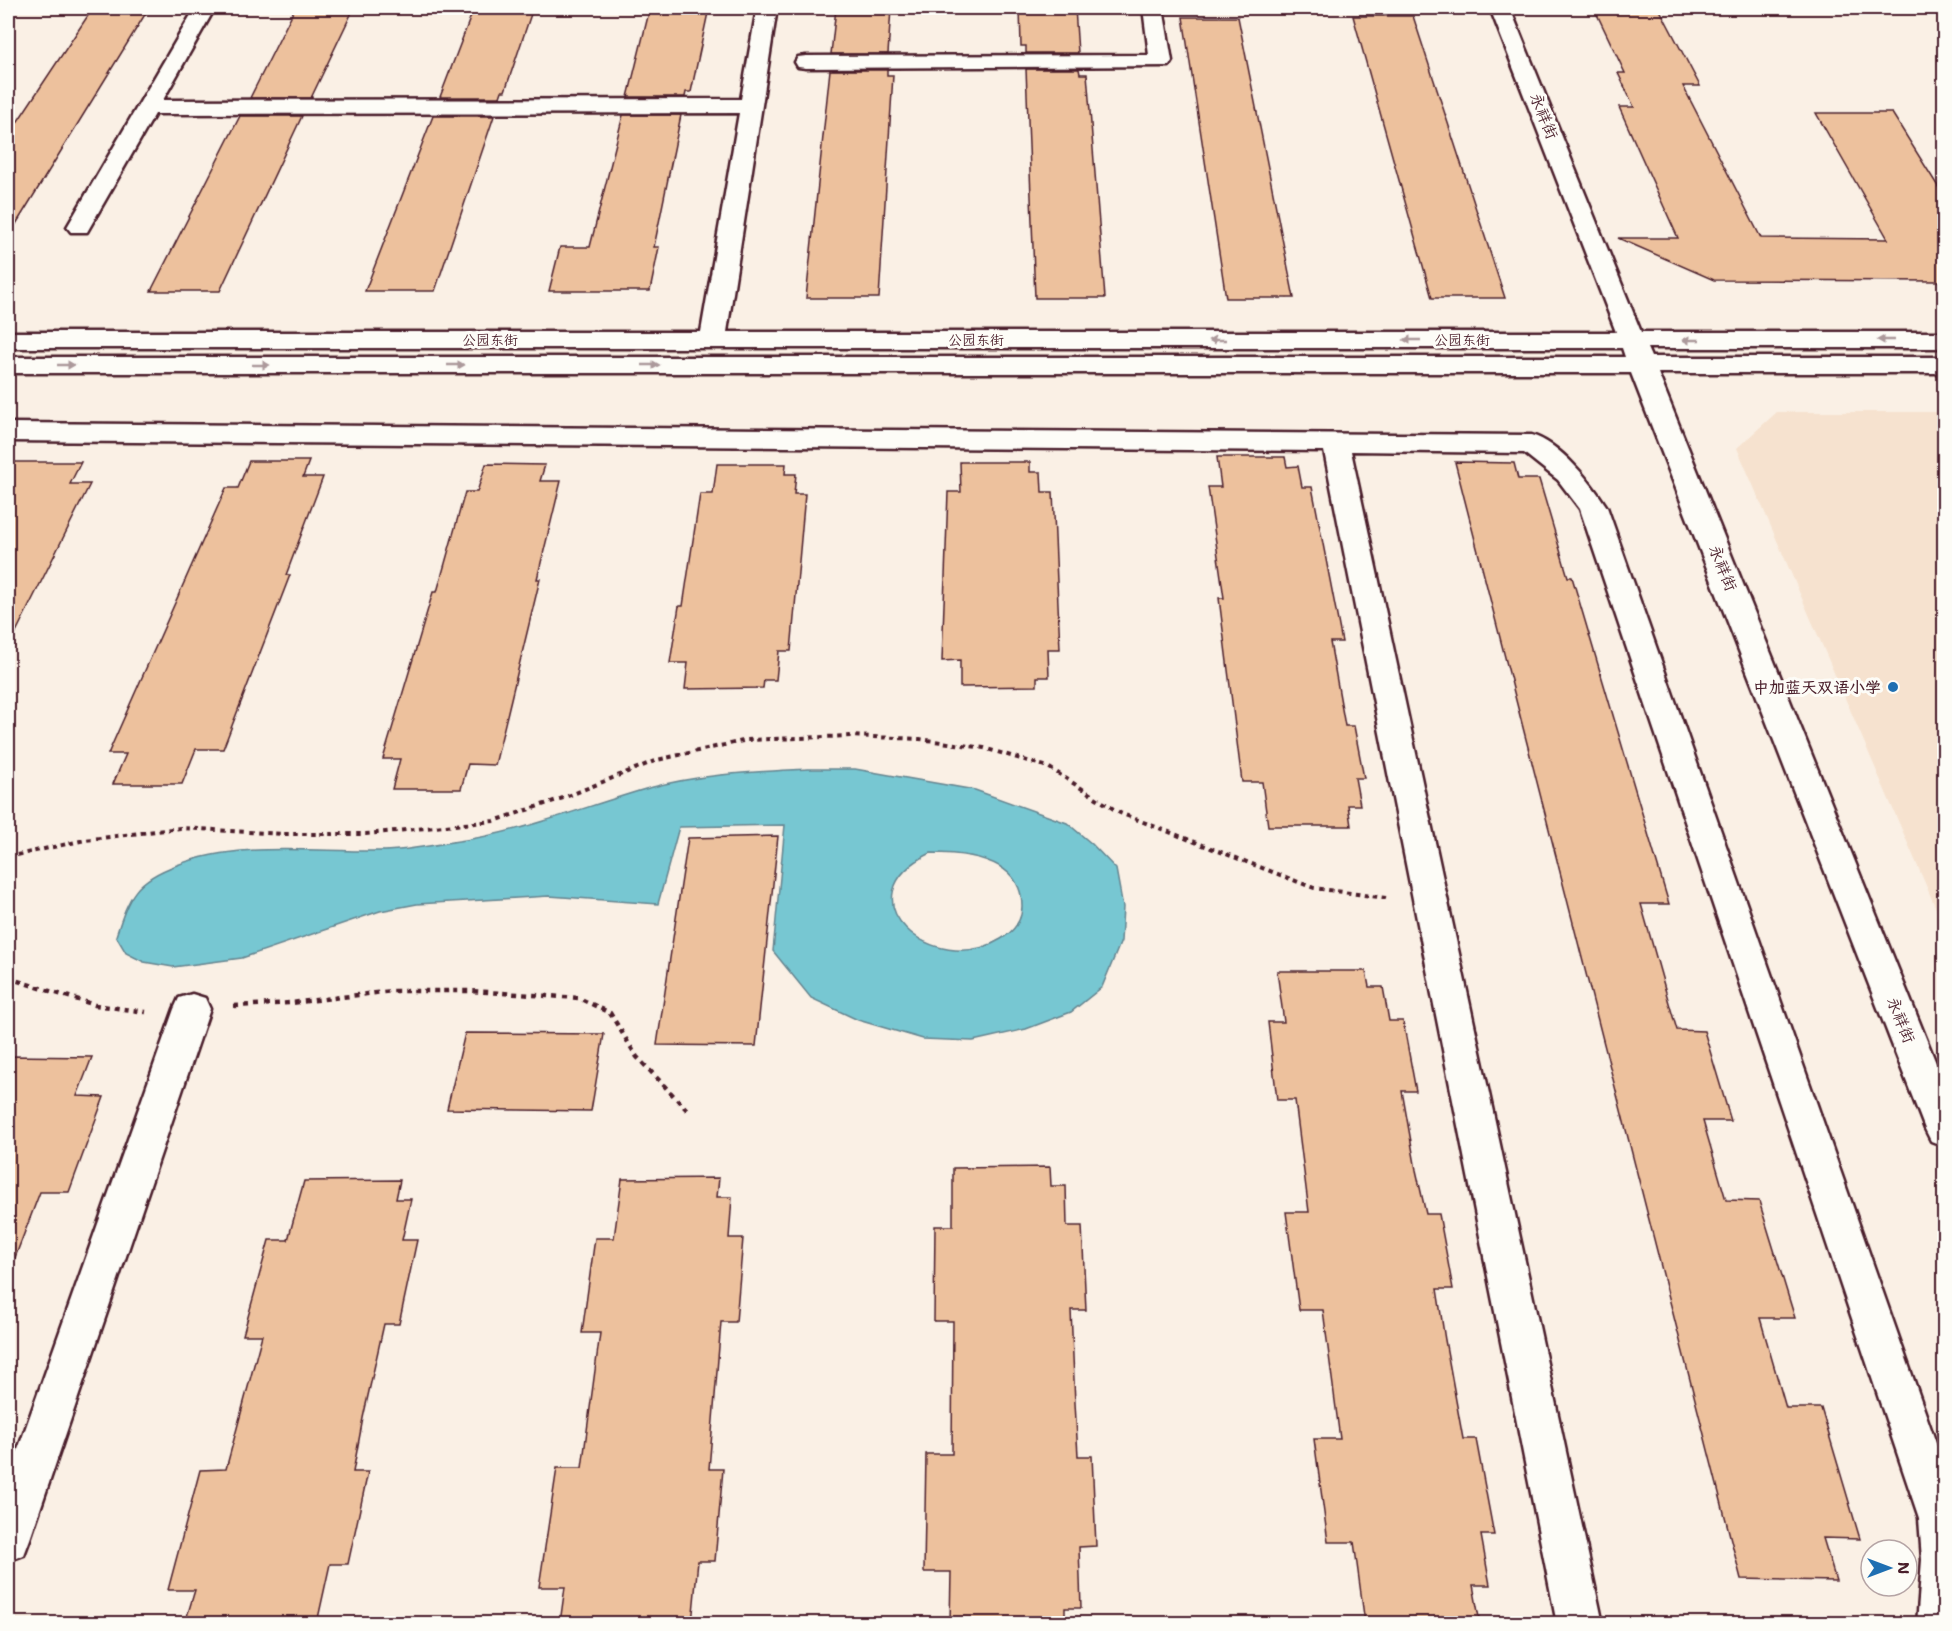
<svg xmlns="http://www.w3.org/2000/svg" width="1952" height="1631" font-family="'Shantell Sans','LXGW WenKai TC',sans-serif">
  <rect width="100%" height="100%" fill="#faf0e5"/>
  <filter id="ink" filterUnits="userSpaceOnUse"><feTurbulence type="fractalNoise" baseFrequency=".0167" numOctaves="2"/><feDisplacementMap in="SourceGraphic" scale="12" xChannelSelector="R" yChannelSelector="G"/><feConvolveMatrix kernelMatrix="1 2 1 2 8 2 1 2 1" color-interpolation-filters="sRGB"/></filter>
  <g filter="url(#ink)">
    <path fill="#f6e2cf" d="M1777 412H1944V927L1737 448Z"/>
    <path fill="#77c7d2" stroke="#65848f" stroke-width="1.5" fill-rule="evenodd" d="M807 769H855L975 790 1067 823 1092 844 1116 869 1123 907 1121 941 1102 987 1071 1012 1026 1029 973 1041 923 1039 858 1020 811 998 773 951 785 825 679 827 658 904 549 896 417 904 380 911 242 958 173 967 144 962 126 953 116 936C129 896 135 880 177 865 240 841 314 852 380 851 404 851 429 846 452 842 521 833 583 807 649 788 700 774 754 772 807 769ZM931 853C968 853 1022 859 1022 906 1022 921 1013 932 1001 939 934 980 838 898 931 853Z"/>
    <path fill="#edc19d" stroke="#4a1f2b" stroke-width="1.5" d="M93 8H149L8 237V136Z
      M295 8H354L311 98H250Z
      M474 8H533L505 91H502L500 97H440Z
      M650 8H709L691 92H686L685 97H628Z
      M836 8H891L888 54H831Z
      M1020 8H1075L1078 53H1026V46H1021Z
      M1594 8H1659L1700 86H1683L1761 238 1888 239 1816 113H1892L1944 196V281L1714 280 1618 238H1678L1619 107H1634L1618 73H1625Z
      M1353 16H1413L1505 298H1432Z
      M1183 17H1238L1294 298H1226Z
      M1026 69H1079L1080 74H1087L1105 298H1035Z
      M830 70H887V75H893L879 298H806Z
      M623 115H681L654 247H659L650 291H549L560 247H590Z
      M240 116H302L220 291H151Z
      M433 116H494L435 291H365Z
      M1217 457H1285L1287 467 1298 466 1302 487H1312L1342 642H1330L1345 726H1354L1364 778H1355L1360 805H1348L1351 826H1268L1262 782H1242L1219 598H1224L1208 487H1221Z
      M249 461H309L303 477H323L286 575H290L223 749H196L182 784H113L126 754H108L226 488H238Z
      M8 462H81L70 484H90L8 648Z
      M960 462H1030V472H1041L1042 492H1053L1060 649H1048L1049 677H1037V686L960 687V660L942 661 948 492H961Z
      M1455 462 1514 463 1518 479H1539L1568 577H1572L1669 904H1641L1669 1003 1677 1030 1704 1031 1731 1121H1703L1726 1200 1759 1201 1795 1318H1760L1786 1408H1821L1860 1539 1823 1538 1836 1581 1741 1579Z
      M486 464 545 465 540 481H561L537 579H540L495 765 468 764 461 789H392L400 759H383L433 592H437L465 492H477Z
      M717 464H786L785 474H796L794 494H805L791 651H779L776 680H764L763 688 685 689 688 663H670L679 606H683L700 494H713Z
      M778 836 756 1046 657 1045 688 838Z
      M1277 971H1366L1369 987H1383L1389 1021H1403L1416 1091H1402L1416 1170 1426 1214H1439L1453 1289H1437L1445 1340 1463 1439H1476L1494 1535H1481L1490 1585H1473L1480 1623H1365L1354 1542H1328L1314 1439H1340L1323 1310H1299L1286 1212H1309L1295 1100H1277L1268 1022H1284Z
      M465 1033 604 1034 591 1111 447 1109Z
      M8 1056 92 1057 77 1096 104 1097 69 1192H40L11 1268 8 1267Z
      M1050 1167 1051 1186H1066L1067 1226H1082L1086 1310H1071L1075 1403 1078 1456H1092L1096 1546 1079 1547 1081 1608H1065V1623H950L951 1572H924L926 1454H952L953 1321H934L935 1226H953V1168Z
      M719 1178 717 1197H732L729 1238H743L736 1322H721L709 1469H723L715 1561H698L692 1623H560L565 1587H539L557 1468H582L600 1333H582L595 1238H614L622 1179Z
      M400 1180 396 1199H411L402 1240H417L399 1324H384L363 1418 353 1472H368L348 1564H330L317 1623H185L195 1590H168L200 1470 226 1469 262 1335H243L269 1240H288L304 1181Z"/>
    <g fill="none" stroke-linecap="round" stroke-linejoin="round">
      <g stroke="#4a1f2b" stroke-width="5">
        <path id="minor" d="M195 8H215L163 100 741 99 757 8H777L727 332H1616L1490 8H1510L1641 332H1944V348H1647L1651 357H1944V373H1658L1944 1083V1146L1931 1141 1925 1129 1631 373H8V357H1625L1622 348H8V332H701L739 113 155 114 87 232H71L67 227Z
          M1143 8H1163L1172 61 1169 66 806 68 798 67 795 62 798 57 806 56 1149 55Z
          M8 423 1531 435C1560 443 1591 482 1607 507L1944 1466V1624H1917L1922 1560 1919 1518 1580 509 1558 480 1524 453 1351 451 1603 1624H1557L1324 451 8 441Z
          M192 994 205 998 210 1009 30 1539 24 1555 8 1561V1478L174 1009 179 998Z"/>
      </g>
      <path stroke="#4a1f2b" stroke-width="4" stroke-dasharray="4.5 4.5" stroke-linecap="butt" d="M8 857 85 840 180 828 284 834H366L494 821 563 798 657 760 747 740 850 736 920 739 984 748 1048 767 1120 813 1314 888 1386 898"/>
      <path stroke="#4a1f2b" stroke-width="4.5" stroke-dasharray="5 5" stroke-linecap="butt" d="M8 978 95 1005 146 1012
        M234 1006 291 1003 392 991H471L579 998 610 1013 637 1057 690 1113"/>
      <use href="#minor" fill="#fdfcf7" fill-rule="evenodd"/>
    </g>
    <defs><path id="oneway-solid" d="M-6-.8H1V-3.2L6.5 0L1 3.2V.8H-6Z" transform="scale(1.5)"/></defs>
    <g fill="#ac999b">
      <use href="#oneway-solid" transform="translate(1217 340) rotate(180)"/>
      <use href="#oneway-solid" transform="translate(1412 340) rotate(180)"/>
      <use href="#oneway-solid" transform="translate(1691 340) rotate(180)"/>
      <use href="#oneway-solid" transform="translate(1886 340) rotate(180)"/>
      <use href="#oneway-solid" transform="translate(66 365)"/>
      <use href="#oneway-solid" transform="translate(261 365)"/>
      <use href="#oneway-solid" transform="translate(456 365)"/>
      <use href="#oneway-solid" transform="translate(651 365)"/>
    </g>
  </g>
  <circle fill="#1f6fb2" stroke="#fdfcf7" stroke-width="2" cx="1893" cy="687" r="6"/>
  <g text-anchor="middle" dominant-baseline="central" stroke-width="6" stroke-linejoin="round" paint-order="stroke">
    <g font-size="14" fill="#4a1f2b" stroke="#fdfcf7">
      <text x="490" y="340">公园东街</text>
      <text x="976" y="340">公园东街</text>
      <text x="1462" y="340">公园东街</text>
    </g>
    <g font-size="16" fill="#4a1f2b" stroke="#fdfcf7">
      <text transform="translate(1544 116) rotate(68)">永祥街</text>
      <text transform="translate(1723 568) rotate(68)">永祥街</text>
      <text transform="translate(1901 1020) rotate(68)">永祥街</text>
    </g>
    <g font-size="16" font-weight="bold" fill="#4a1f2b" stroke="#fdfcf7" text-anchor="end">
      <text x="1881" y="687">中加蓝天双语小学</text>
    </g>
  </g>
  <rect width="1952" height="1631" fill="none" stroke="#fdfcf7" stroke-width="30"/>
  <rect x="15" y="15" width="1922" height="1601" fill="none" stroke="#4a1f2b" stroke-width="2" filter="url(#ink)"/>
  <g transform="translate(1889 1568) rotate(90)"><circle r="28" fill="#fdfcf7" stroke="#b5a4a5" stroke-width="1.5"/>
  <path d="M0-4.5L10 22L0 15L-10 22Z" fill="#1f6fb2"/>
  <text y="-9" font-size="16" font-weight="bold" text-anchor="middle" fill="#4a1f2b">N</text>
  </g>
</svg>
